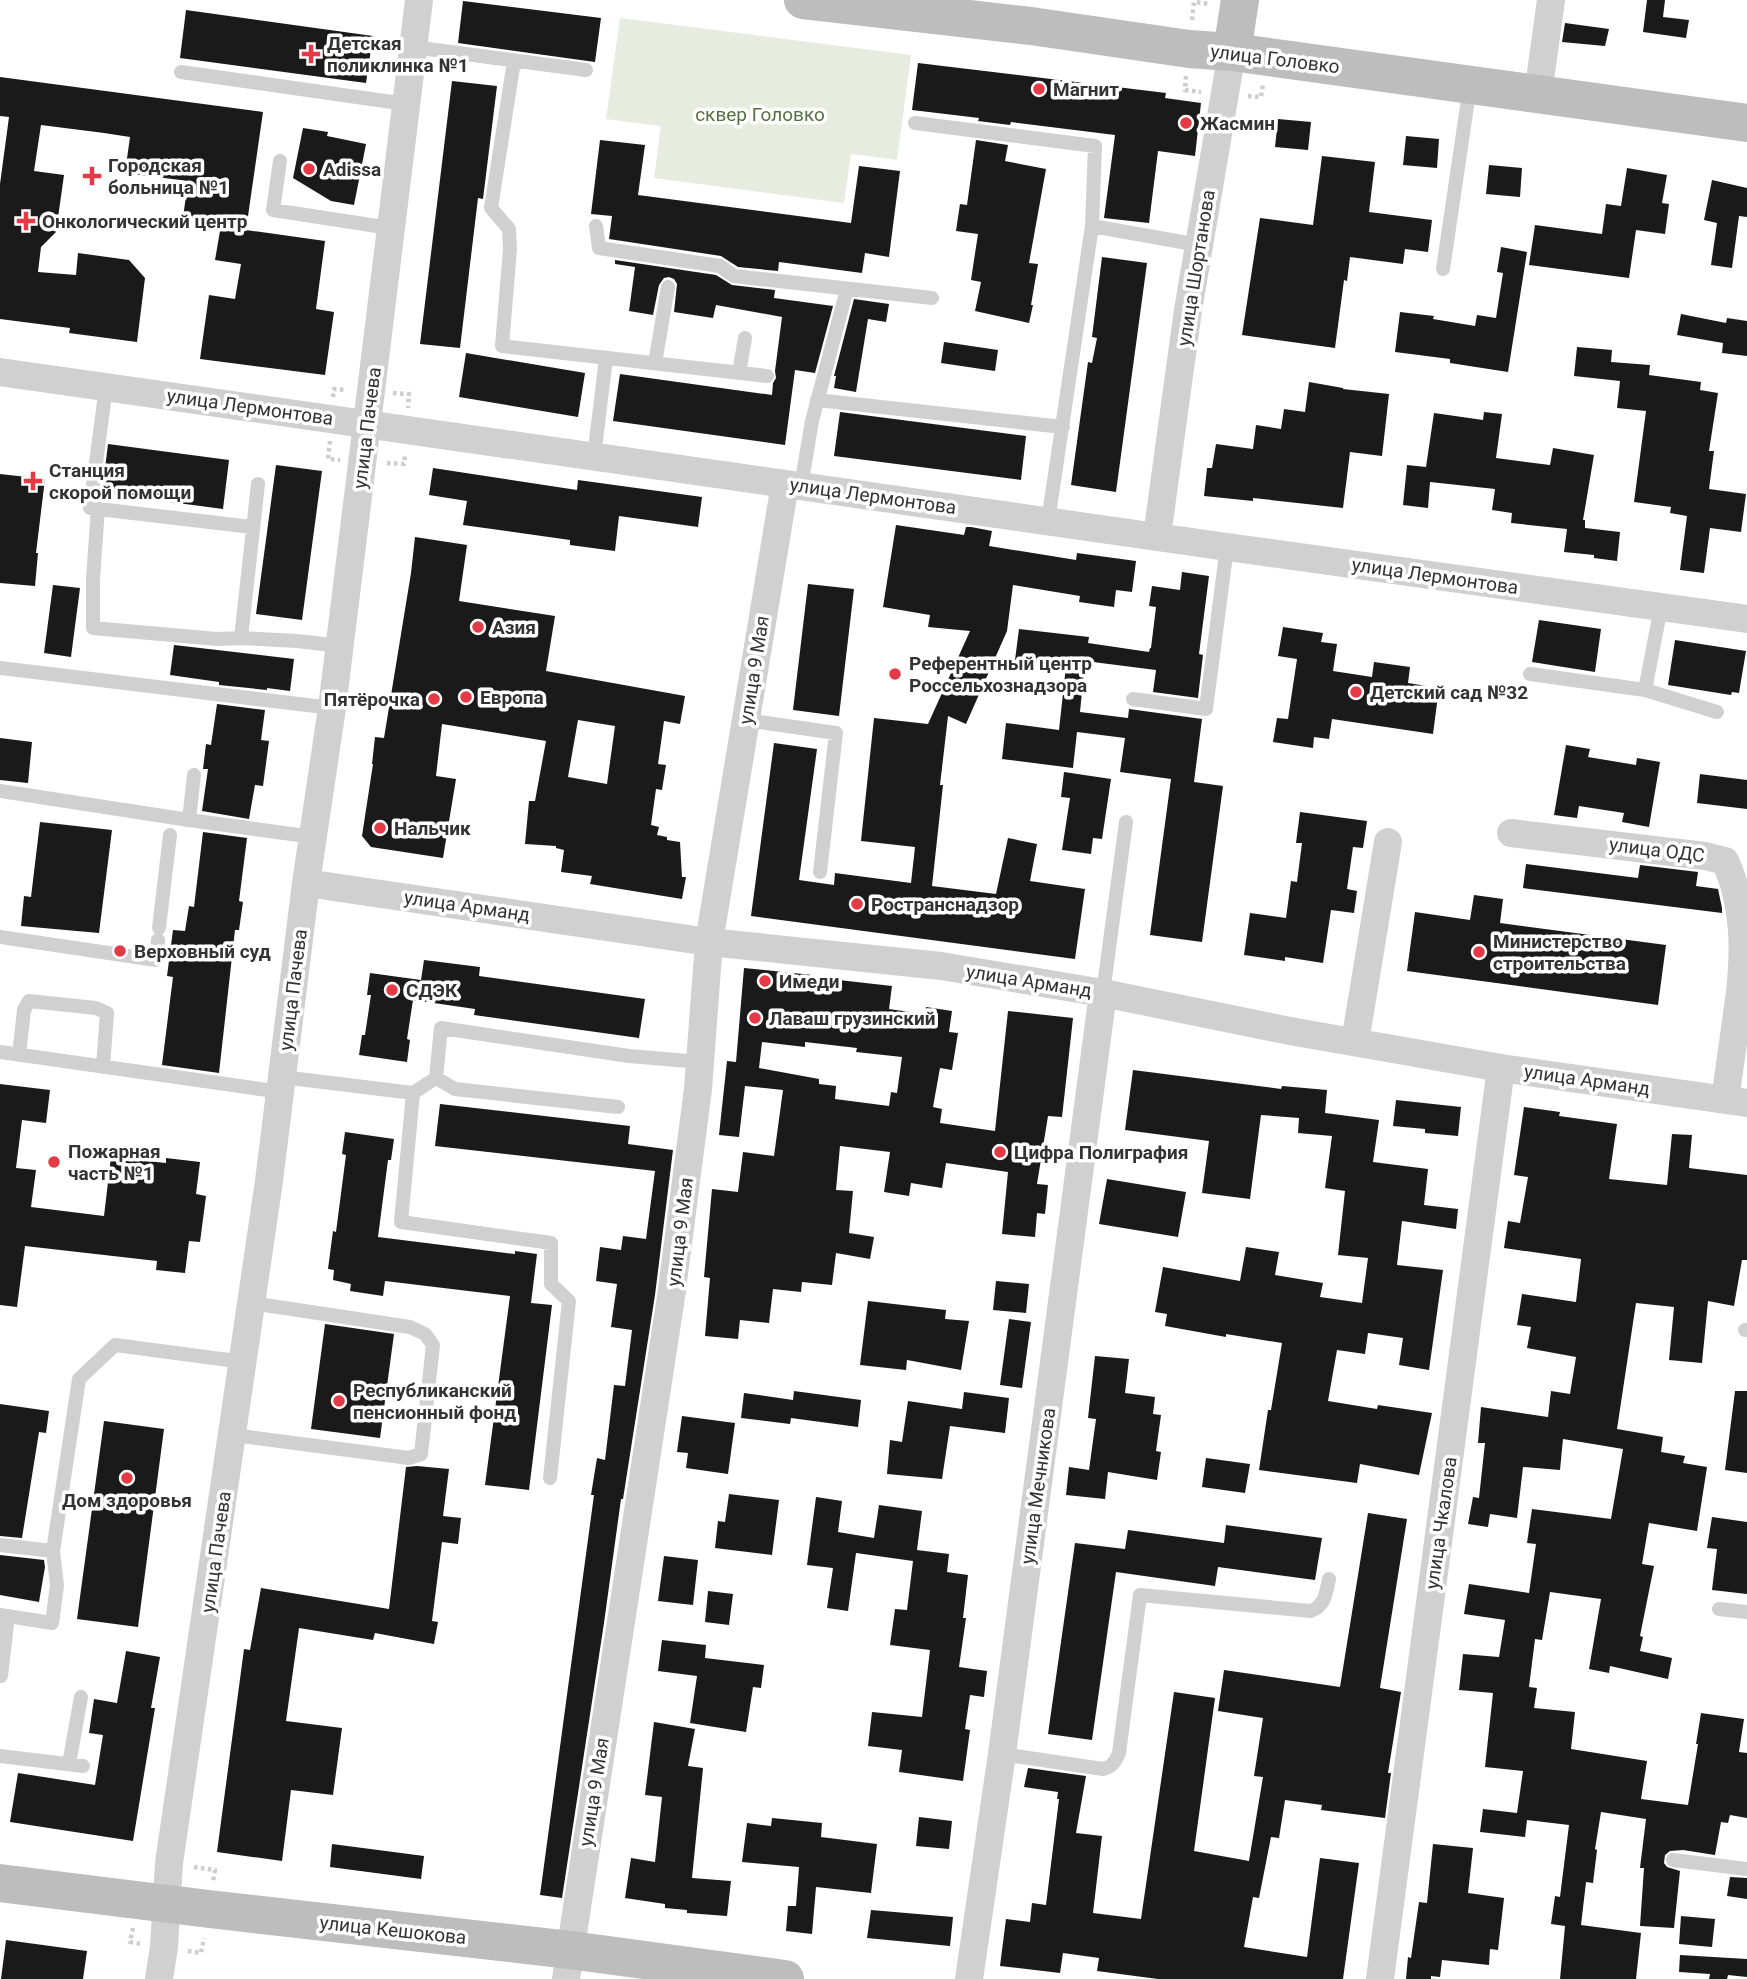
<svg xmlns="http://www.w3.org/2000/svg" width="1747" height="1979" font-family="Roboto,sans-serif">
  <rect width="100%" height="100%" fill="#fff"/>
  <path fill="#e6ecdf" d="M620 18 911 55 897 160 851 154 844 203 654 178 661 126 606 119Z"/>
  <path fill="#1a1a1a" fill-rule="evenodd" d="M1647 0H1665L1663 17 1689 20 1686 38 1643 32Z
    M463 1 601 18 595 62 458 43Z
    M186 10 373 36 366 83 180 58Z
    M1565 23 1609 29 1605 46 1562 42Z
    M918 63 1166 93 1165 98 1201 103 1195 156 1158 151 1149 223 1104 218 1115 135 1011 122 1010 125 978 121 979 118 912 110Z
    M0 77 263 112 246 230 325 241 316 309 334 312 325 375 200 359 209 295 235 299 241 264 215 260 220 231 182 225 188 181 125 173 130 137 104 133 41 125 34 171 64 175 56 232 41 247 38 272 76 275 78 253 129 260 145 278 137 342 69 333 70 328 0 319V184L9 117 0 116Z
    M452 81 497 86 483 199 478 198 460 348 420 344Z
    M1278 119 1311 122 1308 150 1275 147Z
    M303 128 328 132 327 136 366 144 354 205 331 201 293 178Z
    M1406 136 1439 139 1437 168 1403 165Z
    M600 140 645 145 638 195 851 223 859 166 900 171 889 257 865 253 862 273 779 262 778 271 738 267 721 256 609 239 612 216 591 214Z
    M976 140 1008 145 1005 161 1046 169 1029 263 1038 264 1031 305H1033L1029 323 975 311 981 282 971 280 978 234 956 231 960 204 967 205Z
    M1322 156 1375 162 1369 212 1432 220 1428 252 1405 249 1403 264 1350 257 1347 281 1344 280 1335 348 1242 335 1260 218 1313 225Z
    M1489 165 1522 168 1520 197 1486 194Z
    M1627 168 1667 175 1662 203 1669 204 1665 234 1636 230 1629 278 1529 265 1535 225 1602 234 1606 204 1621 206Z
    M1712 180 1747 188V217L1739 216 1732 268 1711 265 1717 223 1704 220Z
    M1501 247 1527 252 1508 372 1450 363V359L1395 352 1400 312 1434 316 1433 319 1475 326 1477 315 1496 318 1503 273 1497 272Z
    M1102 257 1147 263 1116 492 1071 485 1088 362 1092 363 1097 338 1092 337Z
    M615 260 716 275 732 285 775 290 774 298 833 306 815 373 795 370 785 445 613 421 620 374 772 395 773 383 776 378 775 371 782 317 716 305 713 318 674 312 677 284 674 279 669 277 664 278 659 285 653 315 629 311 635 267 615 264Z
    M854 299 889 304 886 322 868 319 856 392 834 388 836 376H834Z
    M1681 314 1726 323 1727 318 1747 321V356L1722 353 1723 343 1677 335Z
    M944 342 998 350 995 371 941 363Z
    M1577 347 1612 350 1611 362 1650 365 1649 375 1701 382 1700 390 1718 393 1709 451H1714L1709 489 1746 494 1741 532 1710 528 1704 573 1680 570 1687 516 1670 513 1671 507 1634 502 1646 411 1617 408 1620 381 1574 376Z
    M466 353 585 373 578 417 459 397Z
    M1309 382 1343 388V389L1389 394 1382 456 1350 452 1343 508 1253 498V501L1204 496 1207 468H1212L1216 444 1253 449 1256 425 1281 429 1284 409 1305 412Z
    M840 412 1026 436 1021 480 834 456Z
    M1484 412 1502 414 1496 458 1550 465 1553 448 1594 455 1583 520H1585V528L1620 532 1617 561 1594 558V555L1564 552 1567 529 1511 523 1512 513 1492 510 1495 489 1430 482 1428 508 1403 505 1407 465 1426 467 1434 413 1483 420Z
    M108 444 229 460 223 509 102 493Z
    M276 465 322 471 302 620 256 614Z
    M433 468 577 490 578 480 702 497 698 527 619 516 615 551 570 545V540L463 525 467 501 429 495Z
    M0 474 45 479 36 553H38L35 586 0 583Z
    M896 525 964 535 966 527H971L992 531 989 546 1076 560 1077 553 1136 561 1132 592 1116 590 1114 607 1079 602 1080 596 1013 585 1007 631 966 724 948 716 940 785H943L932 886 996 894 1008 838 1037 844 1030 881 1085 889 1075 959 751 916 774 743 817 749 799 880 834 885 835 873 911 883 915 847 861 841 874 718 928 724 970 631 928 627 930 615 883 607Z
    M415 537 467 545 459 601 555 616 546 671 685 696 680 724 664 721 658 764 666 765 662 790 656 789 651 825 659 827 657 835 667 837V840L680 842 682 877H686L682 899 590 884 592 876 561 872 564 850 556 848V846L525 844 529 801H535L546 741 442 724 436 776 456 779 443 858 371 847 362 836 373 764H372L375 737 384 738 411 573ZM578 720 615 726 607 784 568 777Z
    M1182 572 1209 576 1199 654 1203 655 1198 698 1153 692 1156 670 1085 661 1080 712 1128 718 1129 709 1202 719 1194 782 1223 786 1202 942 1150 935 1171 779 1120 772 1125 738 1077 732 1073 768 1002 759 1006 723 1059 730 1066 666 1015 660 1019 629 1089 637 1088 643 1149 652 1150 648H1151L1156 607 1149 606 1152 586 1180 590Z
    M808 584 854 589 839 716 793 710Z
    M53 585 80 588 71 657 44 653Z
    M1539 620 1601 629 1595 672 1532 662Z
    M1283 627 1323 633 1321 642 1337 644 1333 671 1372 677 1374 662 1410 667 1408 683 1439 688 1433 734 1332 719 1329 739 1314 737 1313 748 1273 742 1277 718 1288 719 1297 659 1278 656Z
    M1675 640 1746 651 1739 693 1732 692 1731 695 1668 685Z
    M174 645 294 659 290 691 267 688V690L219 685V682L170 675Z
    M217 704 265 710 261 740 269 741 263 786 255 785 249 819 202 811 208 769H203L206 744 211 745Z
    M0 738 32 742 28 783 0 780Z
    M1566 745 1590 749 1588 757 1636 765 1637 758 1660 762 1649 827 1622 822 1624 813 1579 806 1577 818 1554 815Z
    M1064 772 1111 779 1102 839 1093 838 1091 854 1062 850 1070 798 1061 797Z
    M1700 774 1747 780V809L1697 803Z
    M1300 812 1367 821 1363 848 1353 847 1347 889 1357 891 1354 913 1331 910 1323 963 1285 957V961L1244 955 1250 913 1286 918 1291 881 1297 882 1302 843H1296Z
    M40 822 112 830 99 933 21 926 24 896 31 897Z
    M203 832 247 838 239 901 243 902 239 930H235L219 1073 162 1065 173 977 167 976 173 930 185 931 189 906 194 907Z
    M1526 864 1638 878 1640 865 1698 872 1696 886 1718 889 1722 908V913L1523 888Z
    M1474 895 1503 899 1500 923 1666 945 1658 1005 1407 971 1415 912 1470 920Z
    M424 960 480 967 479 976 645 999 639 1038 474 1015 475 1009 413 1000 407 1039 410 1040 407 1062 359 1055 362 1035H365L371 995H367L370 973 421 980Z
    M744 968 812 975V977L892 986 889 1009 924 1014 926 1007 952 1011 949 1032 958 1033 952 1070 940 1068 933 1107 942 1109 940 1123 995 1131 1008 1011 1073 1018 1062 1117 1048 1116 1037 1184 1048 1185 1045 1214 1037 1213 1035 1237 1002 1234 1008 1172 946 1163 942 1188 911 1183 909 1196 884 1192 890 1152 840 1146 836 1190 853 1191 849 1233 874 1237 870 1259 836 1253 832 1285 802 1282 801 1292 773 1289 769 1323 740 1320 738 1339 705 1336 710 1278 704 1277 712 1189 738 1192 743 1152 774 1156 783 1090 745 1086 739 1137 719 1135 727 1061 736 1062ZM762 1042 805 1047V1042L857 1048 856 1052 902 1057 897 1093 891 1092 889 1106 835 1099 836 1086 819 1084V1079L759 1068Z
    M1133 1070 1281 1089 1282 1086 1327 1090 1325 1113 1379 1120 1373 1162 1428 1169 1424 1205 1458 1209 1456 1229 1402 1221 1397 1265 1443 1270 1429 1370 1399 1365 1403 1338 1368 1333 1365 1354 1337 1350 1328 1401 1377 1409 1378 1405 1432 1413 1419 1475 1360 1464 1357 1483 1259 1470 1268 1410H1271L1282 1343 1226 1334V1337L1165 1326 1167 1314 1155 1312 1163 1267 1240 1281 1246 1247 1279 1252 1275 1275 1323 1283 1320 1297 1362 1303 1368 1258 1338 1255 1345 1191 1325 1188 1332 1136 1298 1133 1299 1118 1261 1115 1250 1199 1202 1193 1209 1141 1125 1130Z
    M0 1084 50 1090 46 1123 22 1120 16 1168 36 1170 31 1207 104 1216 111 1157 166 1163V1158L200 1162 196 1194 206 1196 200 1242 189 1241 185 1273 156 1270 157 1261 25 1246 17 1307 0 1305Z
    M1396 1100 1461 1107 1458 1136 1425 1133V1129L1393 1126Z
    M440 1104 630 1126 628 1144 673 1150 655 1295 623 1499H621L604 1623 562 1898 540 1895 594 1495H591L597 1458 605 1460 614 1385 625 1386 632 1330 611 1327 617 1284 596 1281 600 1247 621 1250 623 1236 646 1239 655 1171 435 1146Z
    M1524 1107 1560 1112 1559 1116 1617 1124 1609 1179 1667 1185 1672 1134 1692 1135 1689 1168 1747 1175V1260H1742L1734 1306 1708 1301 1702 1363 1669 1360 1674 1307 1636 1303 1617 1429 1663 1437 1661 1452 1685 1456 1683 1463 1707 1467 1697 1531 1649 1523 1642 1564 1654 1566 1640 1636 1643 1637 1640 1651 1672 1658 1668 1679 1610 1666 1609 1673 1589 1669 1601 1599 1550 1592 1542 1640 1535 1639 1529 1687 1537 1688 1534 1708 1575 1712 1571 1749 1647 1761 1641 1799 1688 1805 1698 1744H1696L1701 1713 1744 1719 1739 1752 1747 1753V1818L1730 1815 1728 1823 1721 1822 1715 1855 1683 1850 1670 1851 1665 1855 1664 1863 1667 1867 1680 1871 1674 1928 1640 1926 1644 1868H1640L1646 1819 1601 1812 1595 1849 1597 1850 1593 1883 1586 1882 1581 1925 1641 1933 1636 1979H1560L1565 1926 1551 1924 1555 1896 1560 1897 1569 1825 1527 1820 1525 1837 1480 1832 1483 1809 1517 1813 1523 1771 1485 1767 1493 1693 1459 1690 1463 1654 1499 1657 1505 1620 1464 1614 1469 1584 1529 1593 1536 1544 1527 1543 1532 1509 1611 1519 1623 1449 1563 1439 1560 1470 1523 1467 1517 1518 1490 1514 1488 1527 1468 1524 1473 1497 1479 1498 1485 1443H1478L1481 1407 1548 1417 1551 1391 1570 1394 1576 1357 1527 1348 1531 1327 1517 1325 1522 1294 1576 1302 1581 1259 1504 1248 1508 1221 1520 1223 1528 1177 1514 1175Z
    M345 1132 394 1139 391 1160H388L378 1237 515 1254V1251L537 1254 531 1303 552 1305 529 1490 485 1485 510 1296 385 1281 383 1296 350 1291 351 1284 333 1280 334 1270 328 1269 333 1231 336 1232 346 1155 342 1154Z
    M1107 1179 1186 1192 1178 1237 1099 1224Z
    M996 1281 1029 1284 1026 1313 993 1310Z
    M868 1301 946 1310 945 1319 969 1321 961 1370 907 1360 906 1370 860 1365Z
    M1009 1319 1031 1322 1022 1388 1000 1385Z
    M325 1324 394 1334 380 1438 311 1429Z
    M1095 1356 1129 1359 1125 1393 1155 1397 1153 1414 1161 1415 1156 1451 1161 1452 1157 1480 1108 1472 1105 1499 1066 1495 1069 1467 1089 1470 1096 1419 1088 1418Z
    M794 1391 861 1400 858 1427 791 1418 790 1424 741 1418 744 1393 793 1400Z
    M1735 1391H1747V1473L1725 1470Z
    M964 1392 1009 1398 1005 1433 950 1426 942 1479 887 1474 890 1440 902 1442 908 1401 962 1409Z
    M0 1404 49 1411 46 1433 39 1432 22 1538 0 1536Z
    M682 1416 735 1423 728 1474 686 1468 688 1453 677 1452Z
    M104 1421 164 1429 138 1627 77 1619Z
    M1206 1458 1250 1464 1245 1493 1202 1487Z
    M417 1466 449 1469 443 1516 461 1518 458 1544 442 1542 432 1621 438 1622 434 1644 375 1633 373 1640 299 1628 286 1721 342 1728 333 1795 291 1790 282 1861 217 1852 244 1649 250 1650 261 1588 389 1609 406 1467Z
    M729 1494 779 1500 772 1555 715 1548 718 1521 725 1522Z
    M816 1497 842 1501 838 1532 874 1538 879 1505 922 1511 917 1550 949 1554 947 1572 968 1575 963 1618H966L959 1667 987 1671 984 1697 970 1695 965 1729 970 1730 963 1781 899 1772 902 1750 868 1746 872 1712 922 1717 930 1650 890 1645 895 1609 907 1610 913 1561 856 1553 848 1611 827 1608 833 1568 807 1565Z
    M1368 1513 1407 1519 1380 1688 1401 1692 1388 1773H1391L1385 1818 1321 1810 1322 1805 1285 1800 1279 1838 1271 1837 1259 1898 1253 1897 1244 1947 1307 1957 1320 1858 1359 1863 1343 1979H1158L1097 1971 1099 1958 1063 1953 1060 1973 1000 1966 1006 1919 1030 1922 1032 1903 1046 1905 1059 1799H1057L1058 1792 1024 1787 1028 1768 1086 1776 1076 1833 1102 1836 1093 1913 1141 1919 1174 1692 1215 1698 1194 1851 1249 1861 1263 1777 1254 1776 1263 1718 1218 1711 1224 1670 1340 1687Z
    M1712 1517 1747 1522V1594L1712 1590 1717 1549 1707 1548Z
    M1226 1525 1322 1538 1315 1580 1218 1567 1215 1586 1116 1572 1092 1740 1048 1734 1075 1543 1125 1549 1128 1530 1224 1543Z
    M0 1555 44 1560 45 1567 39 1602 0 1595Z
    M664 1556 698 1560 693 1605 658 1601Z
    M708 1591 733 1594 729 1625 705 1622Z
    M662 1640 706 1645 705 1658 764 1665 761 1688 753 1687 746 1732 690 1723 697 1676 658 1671Z
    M126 1651 160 1657 151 1708H155L133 1841 10 1822 18 1773 95 1785 103 1735 89 1733 94 1699 117 1703Z
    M654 1722 695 1729 688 1766 703 1768 692 1878 731 1881 727 1916 687 1913V1910L665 1908V1904L625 1898 631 1858 655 1862 662 1797 645 1795Z
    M919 1817 952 1821 949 1849 916 1846Z
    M772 1818 822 1823 821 1837 877 1844 871 1893 816 1887 812 1934 786 1931 788 1906H796L799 1867 742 1862 747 1823 771 1826Z
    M332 1844 424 1856 421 1879 330 1867Z
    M1433 1844 1473 1848 1468 1893 1504 1898 1498 1950 1490 1949 1489 1965 1442 1960 1440 1977 1431 1976V1979H1406L1408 1957 1411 1958 1419 1902 1427 1903Z
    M1730 1877 1747 1878V1899L1727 1896Z
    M871 1910 953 1917 950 1946 867 1938Z
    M1681 1916 1715 1919 1712 1947 1679 1944Z
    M6 1940 87 1951 83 1979H1Z
    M1680 1955 1747 1959V1977L1728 1975 1727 1979H1709L1710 1974 1679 1972Z"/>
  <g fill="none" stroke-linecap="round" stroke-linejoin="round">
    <path stroke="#cdcdcd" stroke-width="4.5" stroke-dasharray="3.5 3.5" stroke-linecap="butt" d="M1192 20 1194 2 1210 4
      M1186 76 1185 90 1201 92
      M1248 96 1261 97 1263 84
      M393 393 409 394 408 408
      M333 397 334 389 347 390
      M330 441 328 459 340 460
      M387 463 404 464 405 455
      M194 1867 215 1870 213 1882
      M133 1928 130 1942 142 1944
      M188 1951 201 1953 204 1938"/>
    <path stroke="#d0d0d0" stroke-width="14" d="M413 47 586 70
      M514 61 491 208 509 229 510 249 502 346 767 376
      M181 72 406 104
      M915 123 1095 146 1092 226
      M280 161 273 210 390 228
      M596 226 599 248 720 266 734 276 932 298
      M1443 269 1470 86
      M655 363 668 287
      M739 373 745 338
      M106 387 90 508 252 527
      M817 400 1063 427
      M594 457 606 358
      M258 484 241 638 297 641 340 646
      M801 486 812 421 847 289
      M98 508 93 579V628L217 639 241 638
      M1048 521 1092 226 1199 245
      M1661 607 1645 690 1717 712
      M0 668 332 708
      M1530 674 1645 690
      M1133 699 1206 709 1227 547
      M746 720 836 733 820 872
      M194 775 189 820 313 837
      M0 791 189 820
      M159 928 170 835
      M0 937 156 960 158 940
      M1103 993 1126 822
      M0 1052 281 1092
      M19 1055 24 1010 29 1001 96 1008 107 1013 103 1067
      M282 1077 413 1093 436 1078 455 1089 618 1107
      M436 1078 441 1028 629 1056 700 1062
      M413 1093 401 1222 551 1243V1284L569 1301 550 1478
      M1745 1330H1747
      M233 1435 409 1458 421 1454 433 1345 425 1334 410 1327 252 1303
      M0 1545 53 1551
      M1719 1609 1747 1612
      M0 1615 52 1623 57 1585 53 1551 79 1379 115 1345 244 1362
      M1 1676 8 1616
      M1002 1754 1103 1769C1112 1767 1115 1762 1119 1753L1140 1595 1311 1611C1325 1606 1326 1593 1329 1579
      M0 1756 83 1766
      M69 1764 81 1697
      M1673 1860 1747 1869"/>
    <path stroke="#d0d0d0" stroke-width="28" d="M1538 94 1551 0
      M0 372 1227 547 1747 619
      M1157 536 1188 310 1232 52
      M1511 833 1705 856 1725 861C1747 908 1745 962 1737 1014 1733 1043 1729 1071 1725 1100
      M306 883 709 942 941 966 1103 993 1290 1031 1501 1068 1747 1103
      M1355 1042 1388 842
      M159 1979 164 1947 169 1863 269 1181 306 883 332 708 419 0
      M566 1979 671 1297 698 1089 709 942 785 484
      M969 1979 1002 1754 1103 993
      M1380 1979 1501 1068"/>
    <path stroke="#bdbdbd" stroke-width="38" d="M803 0 1031 26 1189 49 1232 52 1747 123
      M1232 52 1240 0
      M0 1883 209 1909 570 1950 785 1979"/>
  </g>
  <g fill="#e63946" stroke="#fff" stroke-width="2.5">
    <path d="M307.5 43.5h7v7h7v7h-7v7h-7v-7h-7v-7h7z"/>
    <circle cx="1039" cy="89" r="7"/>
    <circle cx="1186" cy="123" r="7"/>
    <circle cx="309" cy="169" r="7"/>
    <path d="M88.5 165.5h7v7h7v7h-7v7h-7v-7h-7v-7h7z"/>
    <path d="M22.5 210.5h7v7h7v7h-7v7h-7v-7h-7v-7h7z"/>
    <path d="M29.5 470.5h7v7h7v7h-7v7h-7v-7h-7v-7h7z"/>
    <circle cx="478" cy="627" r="7"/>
    <circle cx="895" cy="674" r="7"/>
    <circle cx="1356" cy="692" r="7"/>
    <circle cx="466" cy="697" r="7"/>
    <circle cx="434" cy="699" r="7"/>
    <circle cx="380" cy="828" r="7"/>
    <circle cx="857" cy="904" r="7"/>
    <circle cx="120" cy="951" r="7"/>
    <circle cx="1479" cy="952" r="7"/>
    <circle cx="765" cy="981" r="7"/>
    <circle cx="392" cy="990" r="7"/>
    <circle cx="755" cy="1018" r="7"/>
    <circle cx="1000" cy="1152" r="7"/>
    <circle cx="54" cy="1162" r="7"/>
    <circle cx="339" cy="1401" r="7"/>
    <circle cx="127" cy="1478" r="7"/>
  </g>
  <g text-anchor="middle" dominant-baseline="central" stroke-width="7" stroke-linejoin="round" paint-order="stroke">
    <g font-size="19" font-weight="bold" fill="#333" stroke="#fff" text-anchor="start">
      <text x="327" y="43">Детская<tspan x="327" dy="22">поликлинка №1</tspan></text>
      <text x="1053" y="89">Магнит</text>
      <text x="1200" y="123">Жасмин</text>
      <text x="108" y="165">Городская<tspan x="108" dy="22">больница №1</tspan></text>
      <text x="323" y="169">Adissa</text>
      <text x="42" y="221">Онкологический центр</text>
      <text x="49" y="470">Станция<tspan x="49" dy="22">скорой помощи</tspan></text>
      <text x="492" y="627">Азия</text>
      <text x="909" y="663">Референтный центр<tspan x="909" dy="22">Россельхознадзора</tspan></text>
      <text x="1370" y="692">Детский сад №32</text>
      <text x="480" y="697">Европа</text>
      <text x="420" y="699" text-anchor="end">Пятёрочка</text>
      <text x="394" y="828">Нальчик</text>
      <text x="871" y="904">Ространснадзор</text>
      <text x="1493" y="941">Министерство<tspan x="1493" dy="22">строительства</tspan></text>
      <text x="134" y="951">Верховный суд</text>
      <text x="779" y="981">Имеди</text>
      <text x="406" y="990">СДЭК</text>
      <text x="769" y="1018">Лаваш грузинский</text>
      <text x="68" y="1151">Пожарная<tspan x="68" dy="22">часть №1</tspan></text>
      <text x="1014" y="1152">Цифра Полиграфия</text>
      <text x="353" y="1390">Республиканский<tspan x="353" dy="22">пенсионный фонд</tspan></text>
      <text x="127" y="1500" text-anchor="middle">Дом здоровья</text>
    </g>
    <g font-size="19" fill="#333" stroke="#fff">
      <text transform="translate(1275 59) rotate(7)">улица Головко</text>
      <text transform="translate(1196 268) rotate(-81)">улица Шортанова</text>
      <text transform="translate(250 407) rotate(8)">улица Лермонтова</text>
      <text transform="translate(367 428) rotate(-83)">улица Пачева</text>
      <text transform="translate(873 496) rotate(8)">улица Лермонтова</text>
      <text transform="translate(1435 576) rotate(8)">улица Лермонтова</text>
      <text transform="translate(754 670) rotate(-81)">улица 9 Мая</text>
      <text transform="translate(1657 850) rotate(7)">улица ОДС</text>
      <text transform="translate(467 906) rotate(8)">улица Арманд</text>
      <text transform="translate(1029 981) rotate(9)">улица Арманд</text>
      <text transform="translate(293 990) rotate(-83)">улица Пачева</text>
      <text transform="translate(1587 1080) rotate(8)">улица Арманд</text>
      <text transform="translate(680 1232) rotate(-83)">улица 9 Мая</text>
      <text transform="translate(1038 1486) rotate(-82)">улица Мечникова</text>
      <text transform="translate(1441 1523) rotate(-82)">улица Чкалова</text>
      <text transform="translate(216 1552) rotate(-82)">улица Пачева</text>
      <text transform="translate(594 1792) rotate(-81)">улица 9 Мая</text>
      <text transform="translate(393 1930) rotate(6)">улица Кешокова</text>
    </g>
    <g font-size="19" fill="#56703f" stroke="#fff">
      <text x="760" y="114">сквер Головко</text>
    </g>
  </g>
</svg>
